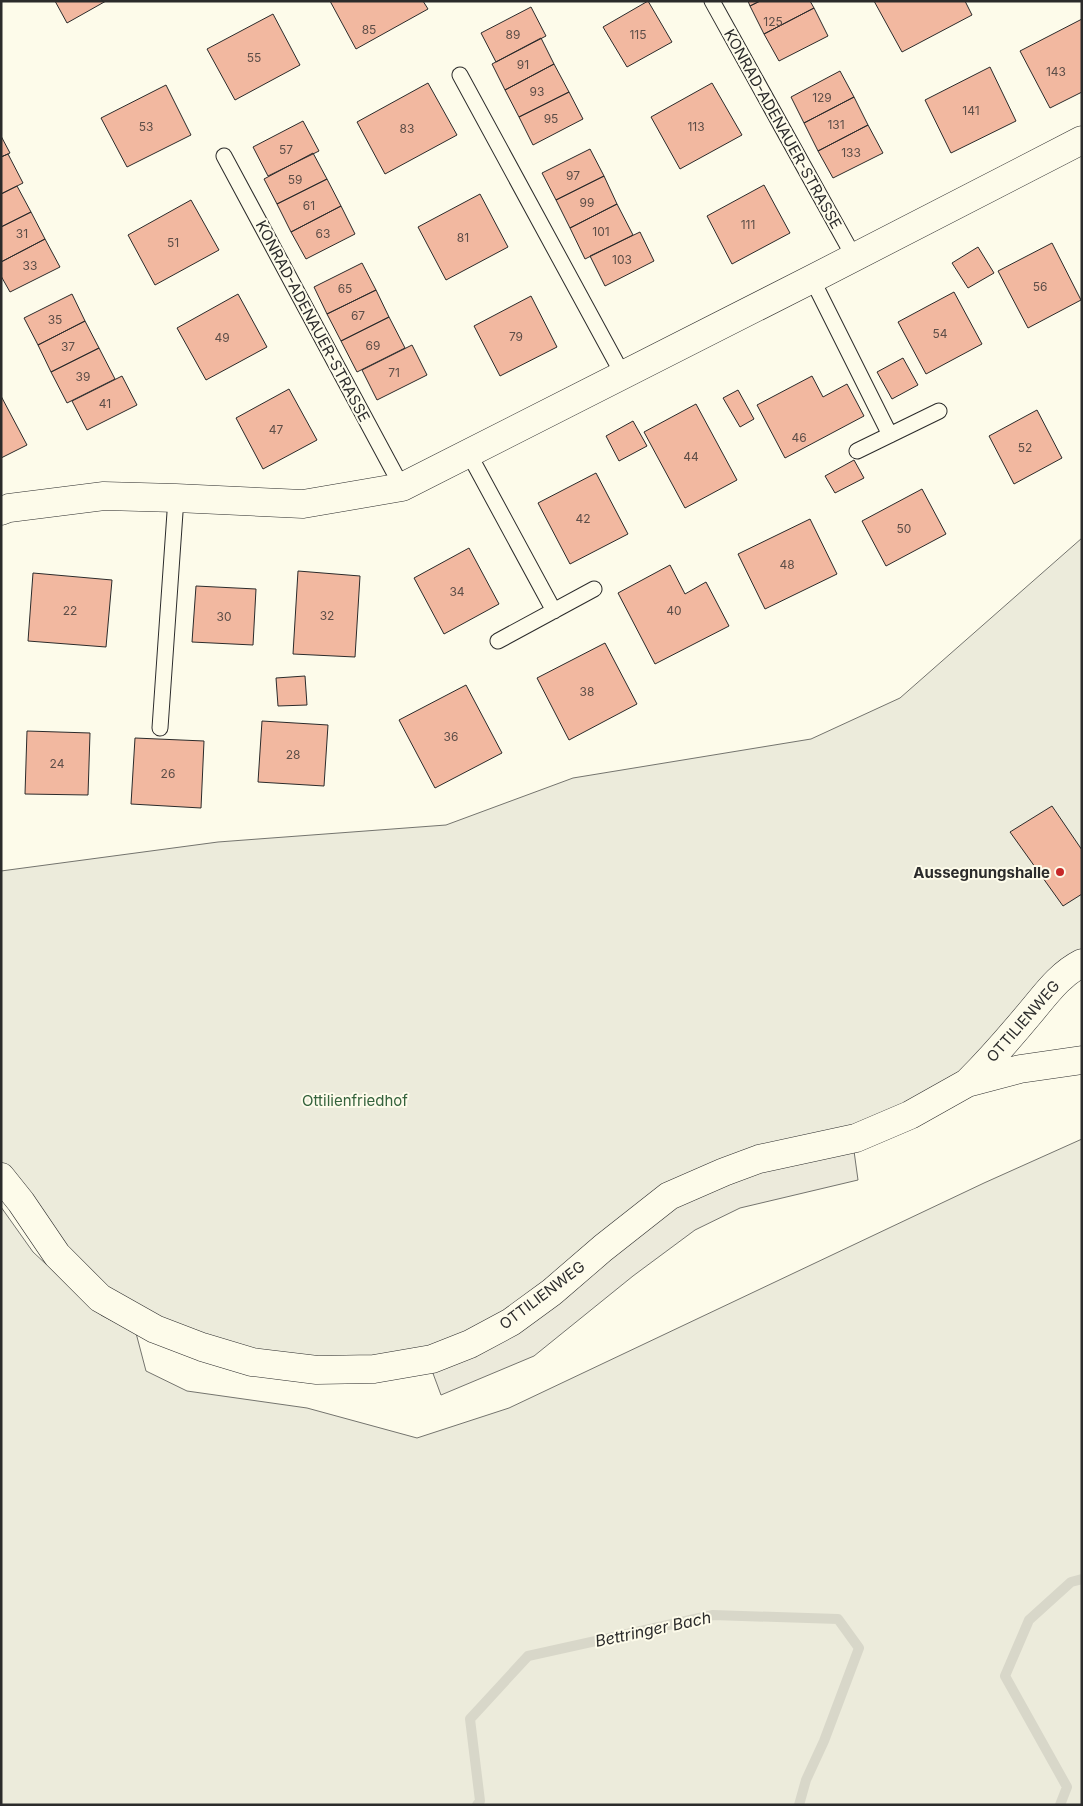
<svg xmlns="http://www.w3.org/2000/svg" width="1083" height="1806" font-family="Inter,sans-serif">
  <rect width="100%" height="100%" fill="#fdfbea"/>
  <path fill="#ecebdb" stroke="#74746e" d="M1082 538V963L989 1062 603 1248 432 1359 252 1362 100 1298 1 1177V871L218 842 446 825 573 778 811 739 900 698Z
    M1082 1139V1805H1V1207L33 1252 101 1315 136 1333 146 1371 187 1391 307 1408 417 1438 509 1408 984 1183Z"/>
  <path fill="#eceadb" stroke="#74746e" d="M854 1151 858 1180 740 1208 695 1230 633 1276 534 1356 441 1395 431 1368 676 1207 730 1178Z"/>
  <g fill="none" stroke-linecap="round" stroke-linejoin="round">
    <path stroke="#d8d7c9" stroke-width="10" d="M477 1805 480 1801 470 1719 528 1656 713 1615 838 1619 859 1648 824 1741 806 1780 799 1805
      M1060 1805 1067 1787 1005 1676 1029 1620 1071 1582 1082 1579"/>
  </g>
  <path fill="#f2b8a0" stroke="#2b2b2b" d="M55 1H106L67 23Z
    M330 1H423L428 9 356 49Z
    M648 1 672 42 627 67 603 27Z
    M748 1H760L750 6Z
    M760 1H810L814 8 764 34 750 6Z
    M874 1H965L972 15 902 52Z
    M531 7 546 36 496 62 481 33Z
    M814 8 828 36 779 61 764 34Z
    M273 14 300 65 235 100 207 49Z
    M1082 19V92L1050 108 1020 51Z
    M541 38 554 64 505 90 492 64Z
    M554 64 569 92 519 117 505 90Z
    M990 67 1016 121 951 153 925 100Z
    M840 71 854 97 804 123 791 97Z
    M428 83 457 135 385 174 357 122Z
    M712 83 742 135 680 169 651 117Z
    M166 85 191 135 127 167 101 118Z
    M569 92 583 119 533 145 519 117Z
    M854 97 868 125 818 151 804 123Z
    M303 121 319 151 268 176 253 147Z
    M868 125 883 153 833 178 818 151Z
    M1 136 10 153 1 157Z
    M590 149 604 176 556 200 542 173Z
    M313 153 327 179 277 204 264 179Z
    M8 154 23 183 1 194V157Z
    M604 176 617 204 570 228 556 200Z
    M327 179 341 206 291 232 277 204Z
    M764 185 790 233 732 264 707 216Z
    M17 186 31 212 1 227V194Z
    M480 194 508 247 446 280 418 227Z
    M191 200 219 250 155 285 128 235Z
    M617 204 633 235 585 259 570 228Z
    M341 206 355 234 306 259 291 232Z
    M31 212 45 239 1 262V227Z
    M640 232 654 261 605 286 590 256Z
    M45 239 60 267 10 292 1 276V262Z
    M1052 243 1081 300 1028 328 998 271Z
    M978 247 994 273 968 288 952 263Z
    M362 263 376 290 327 314 314 287Z
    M376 290 389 317 341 341 327 314Z
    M954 292 982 344 926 374 898 322Z
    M72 294 85 321 38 345 24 318Z
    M238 294 267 347 206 380 177 328Z
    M531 296 557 347 500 376 474 326Z
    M389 317 405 348 357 372 341 341Z
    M85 321 99 348 51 372 38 345Z
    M412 345 427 375 377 400 362 370Z
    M99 348 115 379 67 403 51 372Z
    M903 358 918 385 892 399 877 372Z
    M122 376 137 405 87 430 72 401Z
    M812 376 823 397 847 384 864 416 785 458 757 405Z
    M289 389 317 440 263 469 236 418Z
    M738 390 754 419 740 427 723 398Z
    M1 396 27 445 1 458Z
    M696 404 737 480 685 508 644 432Z
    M1037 410 1062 458 1014 484 989 436Z
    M633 421 647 446 619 461 606 436Z
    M854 460 864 478 835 493 825 476Z
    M596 473 628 534 570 564 538 503Z
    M922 489 946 534 886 566 862 521Z
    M810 519 837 574 765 609 738 554Z
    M469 548 499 604 444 634 414 578Z
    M670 565 685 594 706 582 729 626 655 664 618 593Z
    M298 571 360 576 355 657 293 654Z
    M33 573 112 580 106 647 28 641Z
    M196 586 256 589 253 645 192 642Z
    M605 643 637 704 569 740 537 678Z
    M305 676 307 705 278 706 276 678Z
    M466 685 502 753 435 788 399 720Z
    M262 721 328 725 324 786 258 782Z
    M27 731 90 733 88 795 25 794Z
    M135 738 204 741 201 808 131 804Z
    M1052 806 1082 850V894L1063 906 1010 832Z"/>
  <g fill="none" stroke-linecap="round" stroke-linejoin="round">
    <g stroke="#2b2b2b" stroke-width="17">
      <path id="service" d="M712 1 854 257
        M460 75 623 375
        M224 156 402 487
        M812 279 890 435
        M857 451 939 411
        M469 454 554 611
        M498 641 594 589
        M160 728 176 498"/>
    </g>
    <g stroke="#2b2b2b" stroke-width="29">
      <path id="minor" d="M1 511 9 508 104 496 176 498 303 504 402 487 812 279 1082 140
        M968 1082C990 1060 1010 1037 1030 1013 1046 994 1060 974 1082 963
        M1 1177 21 1202 57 1255 100 1298 155 1329 202 1347 252 1362 317 1370 374 1369 432 1359 470 1344 511 1322 552 1292 603 1248 669 1196 724 1172 759 1159 856 1138 910 1115 967 1083 1020 1069 1082 1060"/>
    </g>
    <use href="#service" stroke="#fdfbea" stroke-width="15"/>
    <use href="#minor" stroke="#fdfbea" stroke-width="28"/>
  </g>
  <circle fill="#c62828" stroke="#fdfbea" stroke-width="2" cx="1060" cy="872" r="5"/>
  <g text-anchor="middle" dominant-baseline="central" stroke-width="4" stroke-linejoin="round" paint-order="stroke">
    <g font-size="12" fill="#5d4e48">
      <text x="773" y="21">125</text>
      <text x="369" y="29">85</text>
      <text x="513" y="34">89</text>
      <text x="638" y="34">115</text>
      <text x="254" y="57">55</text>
      <text x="523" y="64">91</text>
      <text x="1056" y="71">143</text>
      <text x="537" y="91">93</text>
      <text x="822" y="97">129</text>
      <text x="971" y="110">141</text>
      <text x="551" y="118">95</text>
      <text x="836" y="124">131</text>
      <text x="146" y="126">53</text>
      <text x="696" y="126">113</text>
      <text x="407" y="128">83</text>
      <text x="286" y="149">57</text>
      <text x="851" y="152">133</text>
      <text x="573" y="175">97</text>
      <text x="295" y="179">59</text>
      <text x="587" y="202">99</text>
      <text x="309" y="205">61</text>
      <text x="748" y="224">111</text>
      <text x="601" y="231">101</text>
      <text x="22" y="233">31</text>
      <text x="323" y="233">63</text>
      <text x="463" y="237">81</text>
      <text x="173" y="242">51</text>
      <text x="622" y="259">103</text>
      <text x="30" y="265">33</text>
      <text x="1040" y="286">56</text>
      <text x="345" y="288">65</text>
      <text x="358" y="315">67</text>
      <text x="55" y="319">35</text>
      <text x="940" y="333">54</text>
      <text x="516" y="336">79</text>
      <text x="222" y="337">49</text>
      <text x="373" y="345">69</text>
      <text x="68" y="346">37</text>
      <text x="394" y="372">71</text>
      <text x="83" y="376">39</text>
      <text x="105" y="403">41</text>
      <text x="276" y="429">47</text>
      <text x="799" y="437">46</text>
      <text x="1025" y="447">52</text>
      <text x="691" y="456">44</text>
      <text x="583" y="518">42</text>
      <text x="904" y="528">50</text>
      <text x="787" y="564">48</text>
      <text x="457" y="591">34</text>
      <text x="70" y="610">22</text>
      <text x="674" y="610">40</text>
      <text x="327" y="615">32</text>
      <text x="224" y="616">30</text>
      <text x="587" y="691">38</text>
      <text x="451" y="736">36</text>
      <text x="293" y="754">28</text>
      <text x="57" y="763">24</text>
      <text x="168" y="773">26</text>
    </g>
    <g font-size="15" fill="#2b2b2b" stroke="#fdfbea">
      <text transform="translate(783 129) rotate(61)">KONRAD-ADENAUER-STRASSE</text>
      <text transform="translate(313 321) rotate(62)">KONRAD-ADENAUER-STRASSE</text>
      <text transform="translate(1023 1021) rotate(-49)">OTTILIENWEG</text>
      <text transform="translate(542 1295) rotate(-37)">OTTILIENWEG</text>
    </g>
    <g font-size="15" font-weight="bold" fill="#2b2b2b" stroke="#fdfbea" text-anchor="end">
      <text x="1050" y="872">Aussegnungshalle</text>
    </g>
    <g font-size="15" fill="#34623c" stroke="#fdfbea">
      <text x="355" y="1100">Ottilienfriedhof</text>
    </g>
    <g font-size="16" font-style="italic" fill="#2b2b2b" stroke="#fdfbea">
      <text transform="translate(653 1629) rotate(-12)">Bettringer Bach</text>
    </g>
  </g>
  <rect width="1083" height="1806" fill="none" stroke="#2b2b2b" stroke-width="5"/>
</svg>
